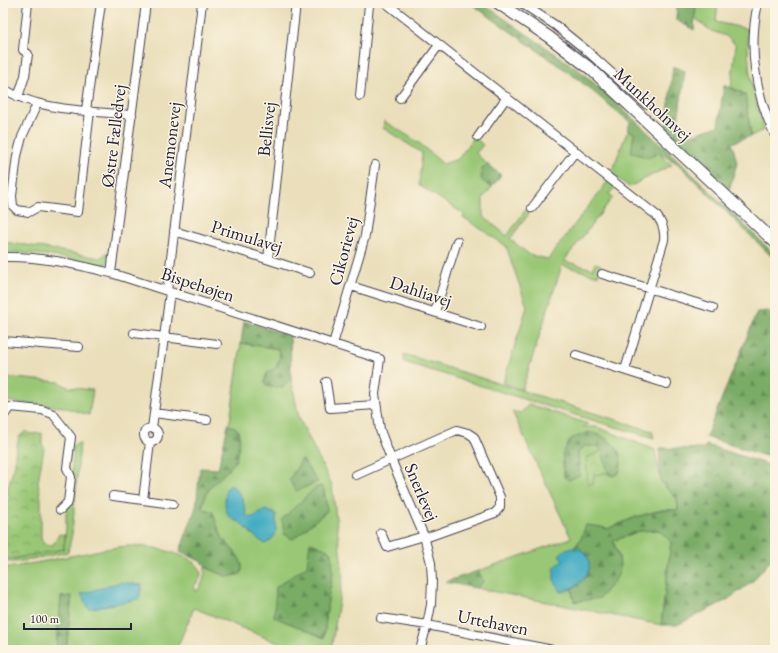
<svg xmlns="http://www.w3.org/2000/svg" width="778" height="653" font-family="'EB Garamond',serif">
  <defs>
    <pattern id="forest-firs" width="22" height="20" patternUnits="userSpaceOnUse"><rect width="22" height="20" fill="#7aac66"/><path d="M5 1l3.5 6h-7zM16 11l3.5 6h-7z" fill="#648c55"/></pattern>
    <pattern id="park-crowns" width="20" height="18" patternUnits="userSpaceOnUse"><rect width="20" height="18" fill="#99c775"/><path d="M2 6a3 3 0 1 1 6 0M12 15a3 3 0 1 1 6 0" fill="none" stroke="#7ca161"/></pattern>
  </defs>
  <rect width="100%" height="100%" fill="#fcf5e5"/>
  <filter id="ink" filterUnits="userSpaceOnUse"><feTurbulence type="fractalNoise" baseFrequency=".025" numOctaves="2"/><feDisplacementMap in="SourceGraphic" scale="8" xChannelSelector="R" yChannelSelector="G"/><feConvolveMatrix kernelMatrix="1 2 1 2 8 2 1 2 1" color-interpolation-filters="sRGB"/></filter>
  <filter id="wash" filterUnits="userSpaceOnUse"><feTurbulence type="fractalNoise" baseFrequency=".012" numOctaves="4" result="noise"/><feDisplacementMap in="SourceGraphic" scale="16" xChannelSelector="R" yChannelSelector="G"/><feGaussianBlur stdDeviation="0.9" result="paint"/><feColorMatrix in="noise" values="0 0 0 0 0 0 0 0 0 0 0 0 0 0 0 0 0 1.4 0 .05"/><feComposite in="paint" operator="in"/></filter>
  <g filter="url(#wash)">
    <rect width="100%" height="100%" fill="#eadfba"/>
    <path fill="#99c775" stroke="#5e7458" fill-rule="evenodd" d="M696 3H718L716 22 748 29C747 66 752 95 765 129L751 136 745 94 731 87 736 45 726 36 711 31 695 18Z
      M384 121 418 142 443 164 458 159 474 137 483 145 476 153 488 165 482 168 486 184 492 187 483 198V216L507 236 527 208 531 211 510 239 530 255 548 259 608 181 615 187 609 194 613 197 564 261 593 269 595 263 601 265 598 276 562 265 522 390 503 383 527 307 506 246 463 217 464 214 419 185 422 153 383 128Z
      M628 130 634 133 672 165 629 187 611 173Z
      M3 242 33 246 100 258 108 252V260L105 266C71 258 38 253 3 252Z
      M241 343 278 349 280 357 276 367 282 388 291 378 299 418 332 485 343 575 331 650H295L194 608 176 650H66L72 596 61 597 56 650H3V567H14C38 562 62 558 86 553 100 550 114 547 128 546 144 544 183 553 195 563 204 572 202 578 194 586L196 592C203 584 205 577 205 567L228 577 236 553 223 539 218 527 202 508 205 497 210 487 230 468 240 439 238 431 235 427 228 425 230 421ZM324 489 327 511 293 539ZM307 566 333 572 328 599 324 638 277 587Z
      M404 354 652 431 654 438 598 422 404 362Z
      M4 377 60 382 67 387 93 390 89 415 63 407 3 401V378Z
      M529 404 588 424 583 427H597L655 450 661 482 677 499 678 510H661L636 517 607 529 601 527 586 525 581 539 574 548H571L563 560 561 592 572 589 574 602 620 559 613 541 639 531 659 530 671 542 661 625 476 588 484 581 478 571 571 538 512 411 521 413Z
      M80 443 72 534 68 552 17 562H3V559L18 558 64 549 66 528V513L69 503 72 477 73 445Z"/>
    <path fill="url(#forest-firs)" stroke="#4e6750" d="M470 3H482L580 71 603 91 679 161 775 255V260L677 163 659 153 648 158 631 152 634 133 628 130 630 122 575 77Z
      M677 3H696L694 30 676 20Z
      M673 66 685 71 677 128 685 137 718 126 724 85 745 94 751 136 732 143 737 163 729 190 666 132Z
      M488 165 501 175 492 187 486 184 481 179 482 168Z
      M768 311 775 315V459L706 437 757 312Z
      M244 321 290 336 291 378 282 389 281 386C273 389 261 388 266 376 267 371 271 371 275 368 278 366 279 360 280 357L278 349 241 343Z
      M228 425C232 426 236 427 238 431 241 436 238 456 235 461 229 472 217 478 210 488 205 494 204 501 202 508L213 512C216 521 218 531 223 539 230 549 247 560 241 574L228 577 210 569 200 561 180 551 196 507 200 468 218 469Z
      M589 432C609 437 627 449 619 473L613 476 608 474 602 451 596 446H585L578 452 580 475 569 480 564 477 562 454 571 439Z
      M707 445 775 467V555L752 582 727 600 677 625H661L671 542 659 530 639 531 613 541C625 573 622 572 600 598L574 602 572 589 587 576 581 549 574 548 581 539 586 525 601 527 607 529 636 517 661 510H678L677 499 661 482 659 448 702 449Z
      M302 459 318 482 296 491 289 480Z
      M321 486 324 489 327 511 293 539 284 534 282 519 316 487Z
      M310 542 332 552 333 572 328 599 324 638 274 617 276 587 307 566Z
      M478 571 484 581 476 588 445 582Z
      M72 596 66 650H56L61 597Z"/>
    <path fill="url(#park-crowns)" stroke="#5e7458" d="M26 431 30 434 42 433V444L44 448 38 482 41 499V540L46 544 53 545 59 534 65 535 64 549 18 558 3 559V513L9 497 7 490 15 464V454L19 437Z
      M602 451 608 473 594 475 593 484H588L586 458Z"/>
    <path fill="#44adc3" stroke="#33687f" d="M231 485C243 494 244 504 247 517H253L265 510 276 514C276 527 279 537 265 544 256 538 248 531 241 523 238 521 235 521 232 519 223 513 225 499 226 489Z
      M571 548 581 549C601 568 581 587 561 592L554 580V568L563 560 559 555 566 549Z
      M121 582 142 585 139 599 89 609 81 594Z"/>
  </g>
  <g filter="url(#ink)">
    <g fill="none" stroke-linecap="round" stroke-linejoin="round">
      <g stroke="#403e4e" stroke-width="10">
        <path id="street" d="M386 3 656 215C662 222 665 231 664 240L625 370
          M521 3 555 25 586 50 646 104
          M758 3C748 48 755 94 775 135
          M3 88C36 111 92 111 132 115
          M360 96 369 5 371 3
          M18 97 25 76 28 54 23 50 28 3
          M400 98 439 45
          M37 104 22 137 17 156 12 196 13 206 17 210 29 212 38 207 78 212 90 111
          M86 110 101 3H98
          M478 137 507 97
          M532 208 575 152
          M174 231 254 255 310 273
          M3 257C40 256 75 264 111 273L380 359 375 394 380 430 391 459 424 536 431 563 432 581 431 605 427 625 420 650
          M268 259 296 3
          M111 273 146 3
          M602 274 713 308
          M351 286 481 327
          M167 291 202 3
          M435 312 457 241
          M134 333 217 344
          M3 341 79 347
          M333 344 365 236 375 165
          M576 355 667 384
          M326 382 330 408 376 405
          M154 413 207 420
          M3 417 10 407 42 410 53 414 71 437 67 468 71 477 68 502 60 510
          M144 435a7 7 0 1 1 14 0a7 7 0 1 1-14 0Z
          M152 428 170 292
          M356 475 457 430 468 433 474 437 500 497V507L495 513 425 538
          M113 496 173 504
          M143 500 150 442
          M381 533 387 547 424 536
          M381 618 427 625 553 650"/>
      </g>
      <g stroke="#403e4e" stroke-width="13">
        <path id="secondary" d="M498 3 549 37 592 70 775 242"/>
      </g>
      <use href="#street" stroke="#fff" stroke-width="8"/>
      <use href="#secondary" stroke="#fff" stroke-width="11"/>
    </g>
  </g>
  <g text-anchor="middle" dominant-baseline="central" stroke-width="3" stroke-linejoin="round" paint-order="stroke">
    <g font-size="18" fill="#22223b" stroke="#fcf5e5">
      <text transform="translate(653 104) rotate(43)">Munkholmvej</text>
      <text transform="translate(266 129) rotate(-84)">Bellisvej</text>
      <text transform="translate(113 136) rotate(-83)">Østre Fælledvej</text>
      <text transform="translate(169 145) rotate(-83)">Anemonevej</text>
      <text transform="translate(247 236) rotate(17)">Primulavej</text>
      <text transform="translate(343 251) rotate(-75)">Cikorievej</text>
      <text transform="translate(198 284) rotate(18)">Bispehøjen</text>
      <text transform="translate(421 291) rotate(18)">Dahliavej</text>
      <text transform="translate(422 492) rotate(67)">Snerlevej</text>
      <text transform="translate(493 622) rotate(11)">Urtehaven</text>
    </g>
  </g>
  <rect width="778" height="653" fill="none" stroke="#fcf5e5" stroke-width="16"/>
  <path d="M24 623v6h107v-6" fill="none" stroke="#22223b" stroke-width="2"/>
  <text x="30" y="623" font-size="12" fill="#22223b" stroke="#fcf5e5" stroke-width="3" paint-order="stroke">100 m</text>
</svg>
